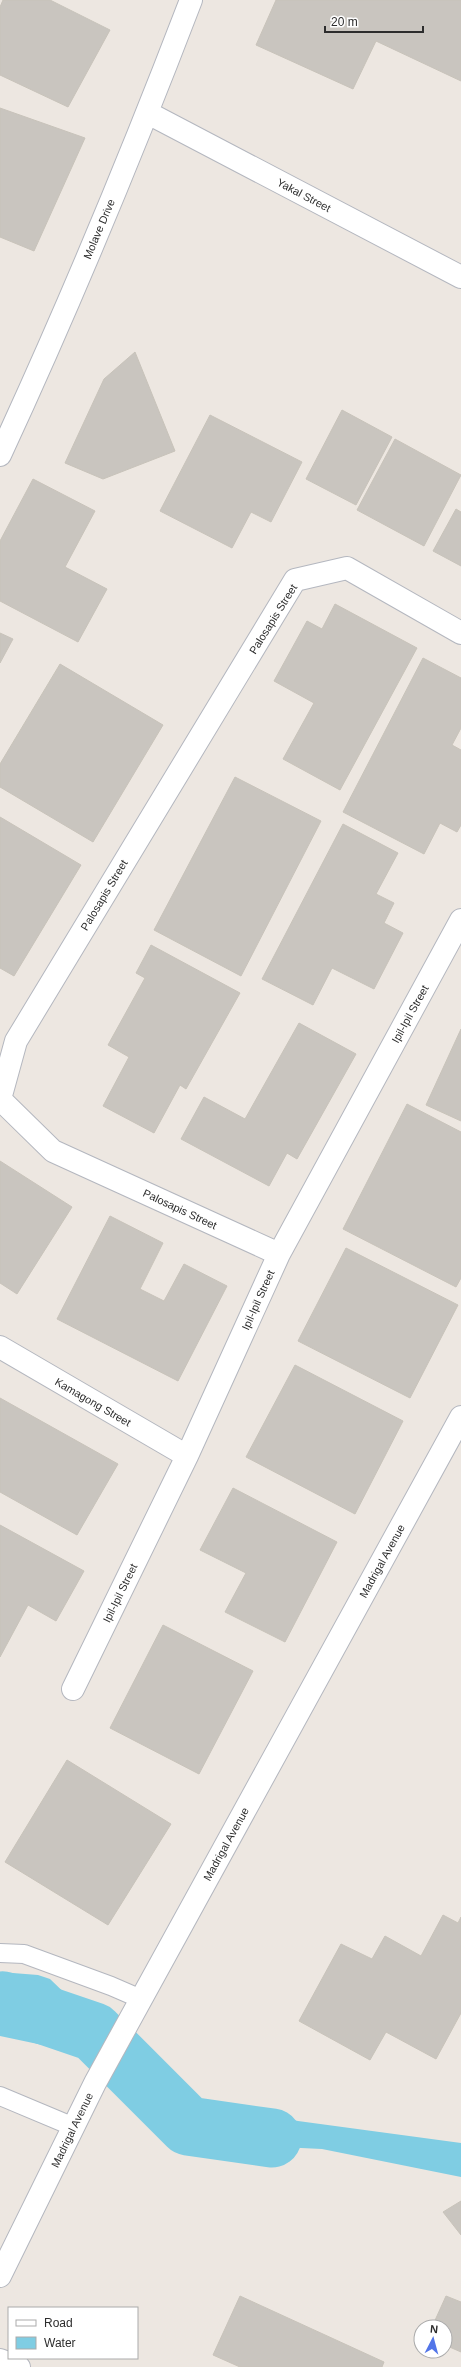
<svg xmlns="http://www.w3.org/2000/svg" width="461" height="2367" font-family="Helvetica,sans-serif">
  <rect width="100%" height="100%" fill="#ede7e1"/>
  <path fill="#7fcde3" d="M0 1972 38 1975 50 1979 77 2005 52 2047 0 2036Z
    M146 2058 189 2097 298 2121 461 2143V2177L322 2149 218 2144 122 2081Z"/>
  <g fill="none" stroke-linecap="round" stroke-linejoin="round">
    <path stroke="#7fcde3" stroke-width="59" d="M0 2003 3 2001 94 2032 188 2126 272 2138"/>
  </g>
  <path fill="#c9c5bf" stroke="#c8c3ba" d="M3 0H50L110 30 68 107 0 75V7Z
    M276 0H461V81L376 41 353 89 256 45Z
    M0 108 85 138 34 251 0 237Z
    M135 352 175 451 103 479 65 463 104 379Z
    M342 410 392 437 356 505 306 479Z
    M210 415 302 462 271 522 251 512 232 548 160 511Z
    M395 439 461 475 424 546 357 510Z
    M33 479 95 511 65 567 107 589 78 642 0 601V541Z
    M456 509 461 512V566L433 551Z
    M335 604 417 648 340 790 283 759 314 703 274 681 307 621 322 629Z
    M0 633 13 639 0 663Z
    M423 658 461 678V728L452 745 461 750V825L457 832 440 823 424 854 343 812Z
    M60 664 163 725 93 842 0 787V764Z
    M235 777 321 821 241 976 154 930Z
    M0 817 81 865 14 976 0 968Z
    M343 824 398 853 376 894 394 903 384 923 403 933 374 989 332 968 313 1005 262 979Z
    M151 945 240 993 186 1089 180 1085 154 1133 103 1106 129 1057 108 1045 145 978 136 973Z
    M299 1023 356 1054 297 1159 287 1153 269 1186 181 1139 204 1097 245 1119Z
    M461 1029V1121L426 1105Z
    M407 1104 461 1132V1278L456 1287 343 1229Z
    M0 1161 72 1207 17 1294 0 1283Z
    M110 1216 163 1243 140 1289 164 1301 184 1264 227 1286 178 1381 57 1319Z
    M346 1248 458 1305 410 1398 298 1341Z
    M295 1365 403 1421 355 1514 246 1457Z
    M0 1398 118 1464 77 1535 0 1492Z
    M233 1488 337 1542 285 1642 225 1612 246 1573 200 1550Z
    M0 1525 84 1571 56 1621 28 1605 0 1657Z
    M163 1625 253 1671 199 1774 110 1728Z
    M67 1760 171 1824 108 1925 5 1862Z
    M443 1915 458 1923 461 1917V2013L436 2059 386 2032 370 2060 299 2021 341 1944 372 1959 385 1936 421 1956Z
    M461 2201V2235L443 2212Z
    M240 2296 384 2362 382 2367H240L213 2355Z
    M446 2296 461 2302V2352L445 2345V2327H432Z"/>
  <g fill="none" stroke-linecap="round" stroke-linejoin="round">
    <g stroke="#b4b7bf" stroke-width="20">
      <path id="lane" d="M0 1953 24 1954 111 1986 141 1999
        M0 2096 74 2127"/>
    </g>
    <g stroke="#b4b7bf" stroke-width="24">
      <path id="street" d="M148 113 461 277
        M0 455C69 306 132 154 191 0
        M279 1254 53 1151 0 1099 16 1041 295 580 347 568 461 633
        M0 1347 187 1456
        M73 1689 187 1456 279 1254 461 920"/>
    </g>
    <g stroke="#b4b7bf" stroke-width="24">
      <path id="secondary" d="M0 2276 95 2083 461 1417
        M0 2360 19 2367"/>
    </g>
    <use href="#lane" stroke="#fff" stroke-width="18"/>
    <use href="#street" stroke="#fff" stroke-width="22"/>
    <use href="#secondary" stroke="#fff" stroke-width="22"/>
  </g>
  <g text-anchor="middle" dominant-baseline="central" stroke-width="3.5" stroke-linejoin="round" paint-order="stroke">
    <g font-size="11" fill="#2d2d2d" stroke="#fff">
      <text transform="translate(304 195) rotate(28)">Yakal Street</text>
      <text transform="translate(99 229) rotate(-67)">Molave Drive</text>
      <text transform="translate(273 619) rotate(-58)">Palosapis Street</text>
      <text transform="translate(104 895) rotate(-59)">Palosapis Street</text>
      <text transform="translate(410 1014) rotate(-61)">Ipil-Ipil Street</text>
      <text transform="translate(180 1209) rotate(25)">Palosapis Street</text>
      <text transform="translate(258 1300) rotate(-66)">Ipil-Ipil Street</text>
      <text transform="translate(93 1402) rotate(30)">Kamagong Street</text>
      <text transform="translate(382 1561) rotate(-61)">Madrigal Avenue</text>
      <text transform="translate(120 1593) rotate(-64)">Ipil-Ipil Street</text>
      <text transform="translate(226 1844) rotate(-61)">Madrigal Avenue</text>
      <text transform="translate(72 2130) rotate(-64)">Madrigal Avenue</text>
    </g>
  </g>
  <rect x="8" y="2307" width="130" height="52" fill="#ffffff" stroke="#ababab"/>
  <rect x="16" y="2320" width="20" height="6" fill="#ffffff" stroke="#ababab"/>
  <text x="44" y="2327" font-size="12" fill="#2d2d2d">Road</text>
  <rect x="16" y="2337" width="20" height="12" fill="#7fcde3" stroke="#ababab"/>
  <text x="44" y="2347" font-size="12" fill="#2d2d2d">Water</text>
  <g transform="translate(433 2339) rotate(6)"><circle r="19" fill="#ffffff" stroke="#ababab"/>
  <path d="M0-3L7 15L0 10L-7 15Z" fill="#5275e8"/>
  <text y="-6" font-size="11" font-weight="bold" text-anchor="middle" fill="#2d2d2d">N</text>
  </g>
  <path d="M325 26v6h98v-6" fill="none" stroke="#2d2d2d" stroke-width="2"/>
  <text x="331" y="26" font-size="12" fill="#2d2d2d" stroke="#ffffff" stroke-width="3" paint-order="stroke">20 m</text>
</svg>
